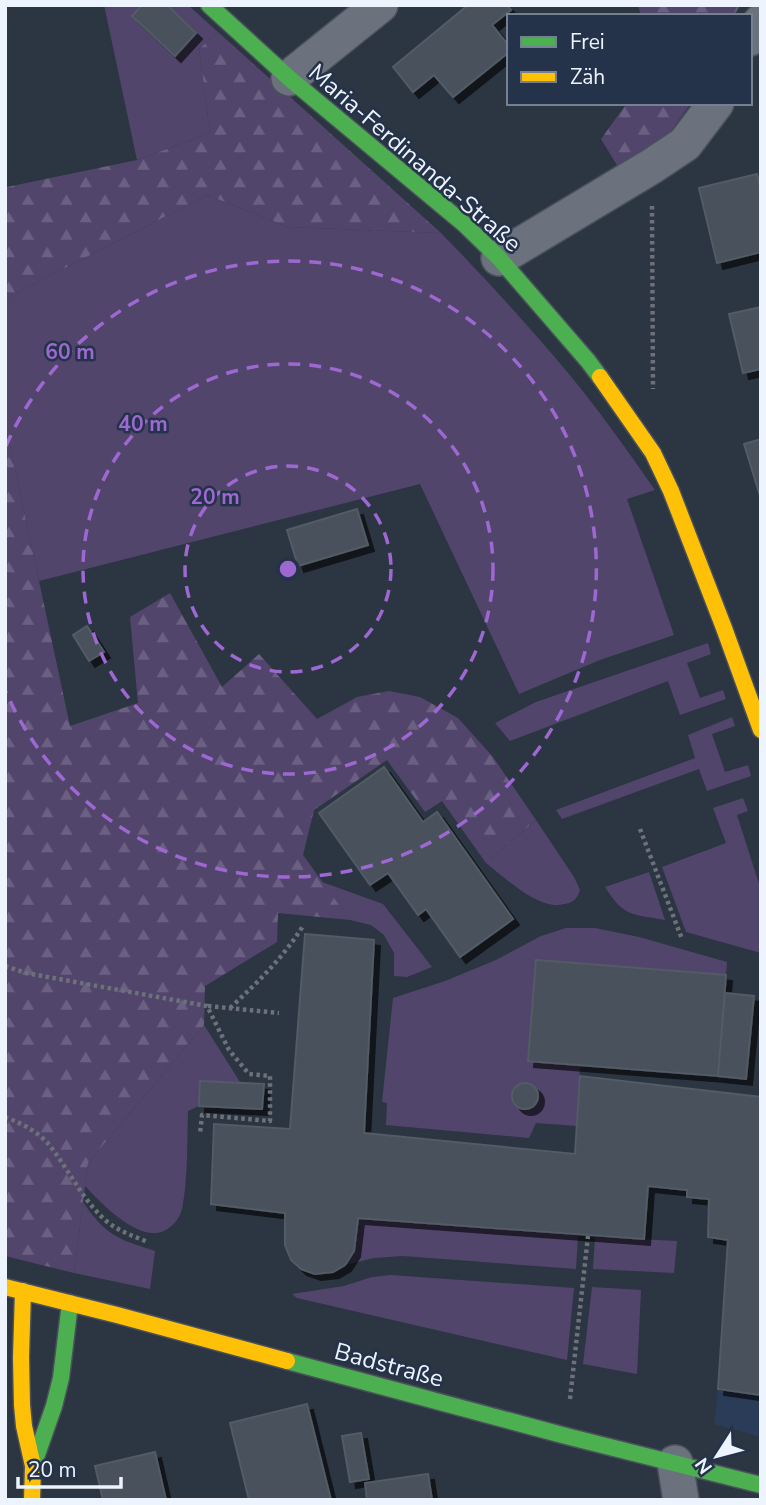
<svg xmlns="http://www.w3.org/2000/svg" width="766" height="1505" font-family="'Nunito Sans',sans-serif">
  <defs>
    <pattern id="forest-firs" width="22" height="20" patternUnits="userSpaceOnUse" patternTransform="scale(1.75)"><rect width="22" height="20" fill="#52456c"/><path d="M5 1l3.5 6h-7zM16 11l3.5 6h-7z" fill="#6b6082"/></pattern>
    <filter id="shadow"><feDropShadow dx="6" dy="6" stdDeviation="0" flood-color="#0009"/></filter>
  </defs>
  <rect width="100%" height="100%" fill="#2c3542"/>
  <path fill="#2a3c57" d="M728 1240 761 1242V1437L714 1424 718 1389Z"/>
  <path fill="#52456c" d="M104 5H188L218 32 199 49 210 133 137 160Z
    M207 195 288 227 441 233C485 278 527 324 568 373 599 410 627 450 655 490L627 499 674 635 600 660 519 694 420 484 39 581 5 422V299Z
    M708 643 711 654 687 663 700 698 723 690 726 699 680 715 668 681 510 741 495 723 536 702Z
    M732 717 735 726 712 734 725 772 748 765 751 776 707 791 699 769 562 819 556 810 695 758 688 735Z
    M743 798 748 811 737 815 761 890V953L686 932 662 867 726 843 713 808Z
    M536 820 574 877 580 890C577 899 574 902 565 904 561 904 557 906 554 905 531 903 504 877 486 863Z
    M649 872 665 920C631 914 624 917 605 887Z
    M322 882 383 904 432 967 407 977 394 976V953L384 935 371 925 350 920Z
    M566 928H595L639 937 727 962 726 975 580 1065 577 1126 536 1123 529 1138 386 1125 387 1103 382 1102 393 998 445 981 496 960 541 936Z
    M204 1025 240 1082 200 1081 199 1106 188 1111C187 1142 188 1180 182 1209 180 1216 176 1223 170 1227 145 1250 101 1203 85 1186L88 1163Z
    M83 1202C106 1236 118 1239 155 1251L150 1289 74 1273Z
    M358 1218 578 1235 576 1269 403 1256 374 1258 345 1265 354 1251Z
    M595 1237 677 1241 674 1273 593 1269Z
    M391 1275 574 1288 567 1360 297 1298 292 1294 344 1286 372 1277Z
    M592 1287 641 1290 637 1374 583 1364Z"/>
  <path fill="url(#forest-firs)" d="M638 5H740L734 16H641Z
    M218 32 441 233 288 227 207 195 5 299V180L7 187 137 160 210 133 199 49Z
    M627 103H691L666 138 620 170 601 139Z
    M5 422 70 726 138 703 130 617 170 593 222 687 259 654 317 719 357 697 389 691 420 697 458 718 493 757 536 820 486 863 442 801 425 812 387 760 314 810 303 855 350 920 278 913 277 942 205 986 204 1025 88 1163 74 1273 5 1256Z"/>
  <path fill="#48515b" stroke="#525b65" stroke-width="2" filter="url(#shadow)" d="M142 5H167L196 33 175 56 132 16Z
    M468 5H507L511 10 492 25 509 46V52L453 97 434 75 413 92 393 67Z
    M757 174 761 191V252L717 263 699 188Z
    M761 307V369L743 373 729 314Z
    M761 439V499L744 444Z
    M357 509 368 545 298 566 287 530Z
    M87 626 104 652 89 661 73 635Z
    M384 767 423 822 437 812 513 919 460 957 426 909 418 915 388 873 370 885 319 813Z
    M305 934 374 940 364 1133 575 1154 580 1076 761 1097V1395L718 1389 728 1240 708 1237 709 1199 687 1197V1190L648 1186 644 1239 358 1218 354 1251 345 1265 333 1272 315 1274 301 1269 291 1260 285 1245V1213L211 1204 214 1124 290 1129Z
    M536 960 726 975 718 1076 528 1061Z
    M725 993 754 996 746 1079 718 1076Z
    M200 1081 264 1084 262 1109 199 1106Z
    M512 1096a13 13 0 1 1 26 0a13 13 0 1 1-26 0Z
    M307 1404 331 1500H249L230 1423Z
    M361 1433 369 1479 350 1482 342 1436Z
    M155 1452 166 1500H103L95 1466Z
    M428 1474 432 1500H367L365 1483Z"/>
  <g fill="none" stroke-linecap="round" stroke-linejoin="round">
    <g stroke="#4a515b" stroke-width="38">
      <path id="street" d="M750 38 761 22
        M289 78 380 5
        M499 258 652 166 685 144 716 103
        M675 1463 681 1500"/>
    </g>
    <g stroke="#4a515b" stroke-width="19">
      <path id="fast" d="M209 5 289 78 464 224 499 258 588 361 600 377
        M287 1361 566 1436 761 1485
        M33 1466 54 1406 61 1378 70 1303"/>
    </g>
    <g stroke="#4a515b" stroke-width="19">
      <path id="slow" d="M600 377 653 453 671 491 724 628 761 730
        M5 1287 117 1315 287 1361
        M23 1291 21 1357 22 1405 24 1426 33 1466 32 1500"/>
    </g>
    <path stroke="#6c717a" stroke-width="4.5" stroke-dasharray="3.5 3.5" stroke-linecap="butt" d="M652 206 653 389
      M640 829 682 939
      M5 966 26 973 207 1006 229 1050 249 1074 270 1076V1121L202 1115 200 1134
      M208 1006 279 1013
      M230 1008C259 981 282 959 303 926
      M5 1117C21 1123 39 1132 50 1146 69 1170 82 1199 105 1220 118 1231 133 1236 148 1242
      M570 1399 588 1236"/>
    <use href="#street" stroke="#6c727d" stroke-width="35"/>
    <use href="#fast" stroke="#4caf50" stroke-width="16"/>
    <use href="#slow" stroke="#ffc107" stroke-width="16"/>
  </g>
  <g fill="none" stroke="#9e68d2" stroke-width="3.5" stroke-dasharray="12 9">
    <circle cx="288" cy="569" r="103"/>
    <circle cx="288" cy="569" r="205"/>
    <path d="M6 446A308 308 0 1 1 6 692"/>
  </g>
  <g text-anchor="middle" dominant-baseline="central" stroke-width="5" stroke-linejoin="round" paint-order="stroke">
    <g font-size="24" fill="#eef4fd" stroke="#24334a">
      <text transform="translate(415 158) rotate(41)">Maria-Ferdinanda-Straße</text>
      <text transform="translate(389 1365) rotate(15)">Badstraße</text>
    </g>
  </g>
  <circle cx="288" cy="569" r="10" fill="#9e68d2" stroke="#24334a" stroke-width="3.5"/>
  <g font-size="21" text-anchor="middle" font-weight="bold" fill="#9e68d2" stroke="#24334a" stroke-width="5" stroke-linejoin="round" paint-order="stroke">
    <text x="70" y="359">60 m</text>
    <text x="143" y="431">40 m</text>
    <text x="215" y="504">20 m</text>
  </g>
  <rect width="766" height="1505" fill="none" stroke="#eef4fd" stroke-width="14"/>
  <rect x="507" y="14" width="245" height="91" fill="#24334a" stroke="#758092" stroke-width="2"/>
  <rect x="521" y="37" width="35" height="10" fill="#4caf50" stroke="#758092" stroke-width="2"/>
  <text x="570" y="49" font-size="21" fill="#eef4fd">Frei</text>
  <rect x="521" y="72" width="35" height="10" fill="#ffc107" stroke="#758092" stroke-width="2"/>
  <text x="570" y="84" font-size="21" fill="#eef4fd">Zäh</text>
  <g transform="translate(717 1456) rotate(234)" stroke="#24334a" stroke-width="5" paint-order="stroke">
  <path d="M0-5L12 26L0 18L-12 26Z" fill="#eef4fd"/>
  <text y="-10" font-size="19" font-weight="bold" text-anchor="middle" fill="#eef4fd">N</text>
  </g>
  <path d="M18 1477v10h103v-10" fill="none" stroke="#eef4fd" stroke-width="3.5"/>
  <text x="28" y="1477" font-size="21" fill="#eef4fd" stroke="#24334a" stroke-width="5" paint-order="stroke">20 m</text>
</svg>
